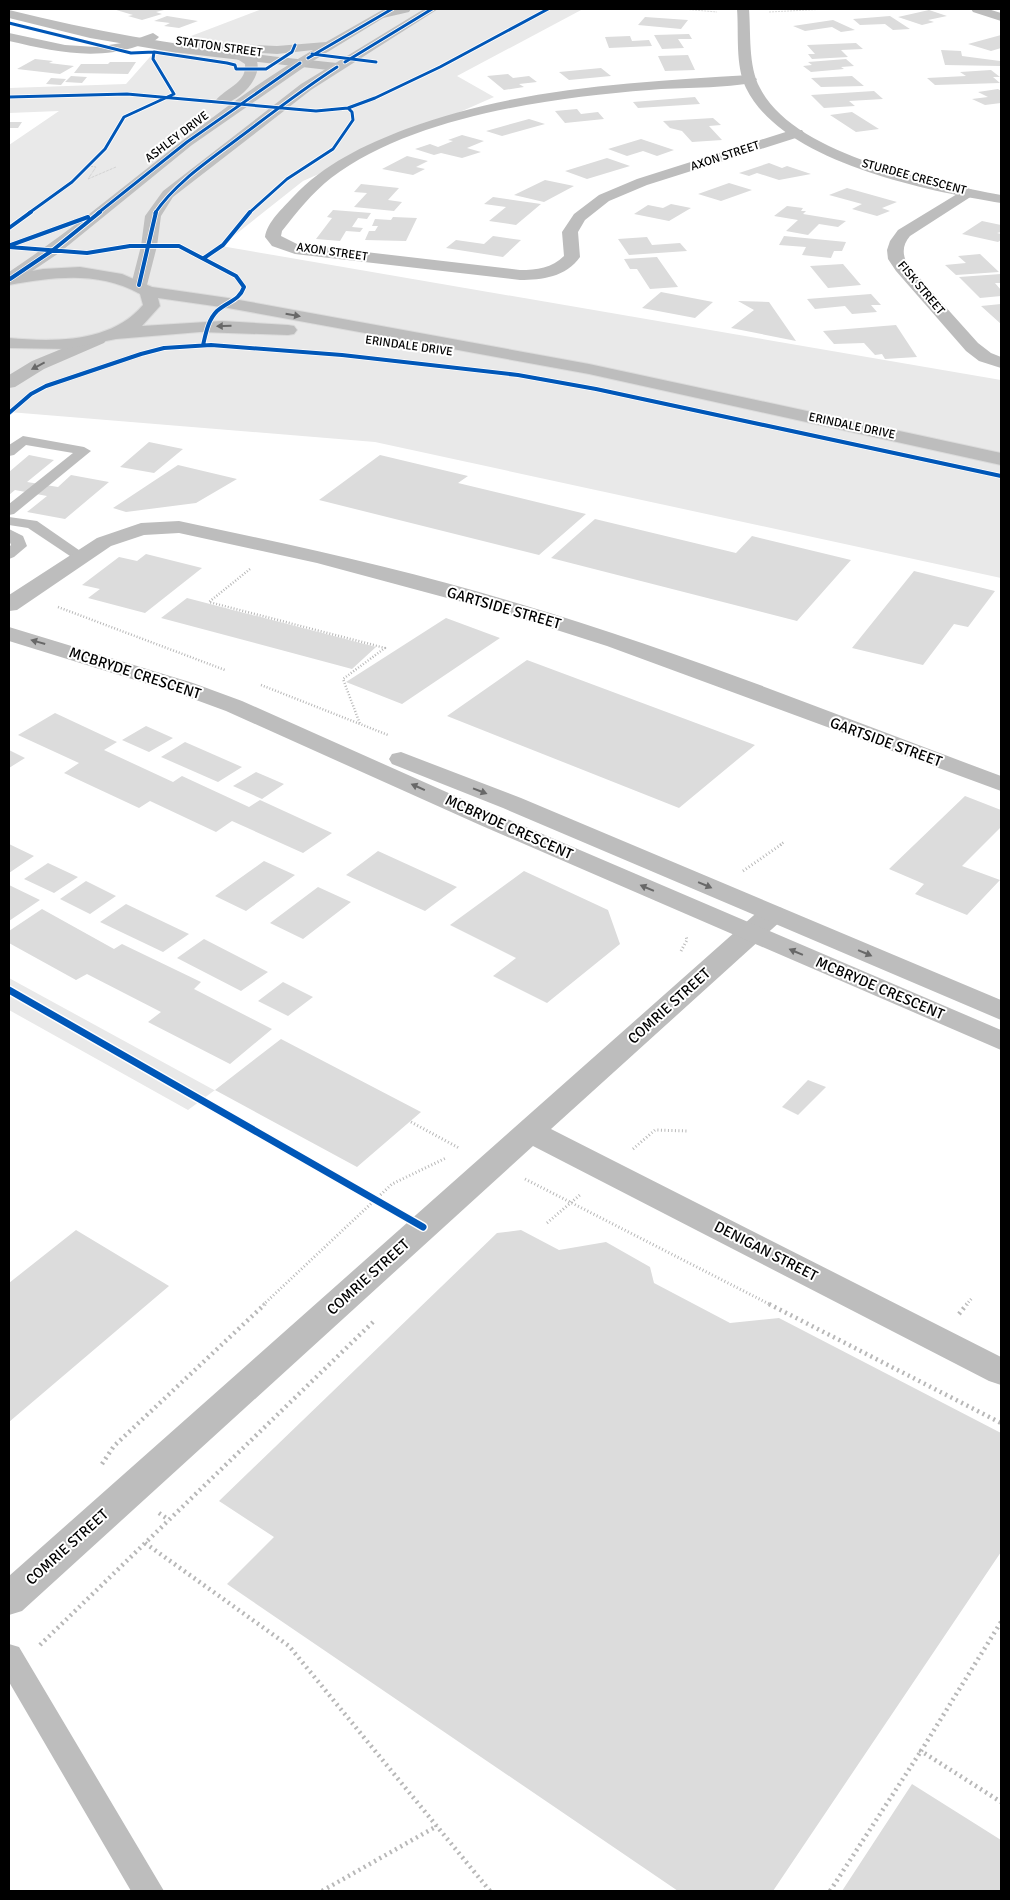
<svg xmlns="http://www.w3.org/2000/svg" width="1010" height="1900" font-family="Signika,sans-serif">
  <rect width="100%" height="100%" fill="#fff"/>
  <path fill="#e9e9e9" d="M262 9H583L457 76 494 97 303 181 221 246 1001 380V578L375 442 9 412V145L59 111 9 113V88L126 84 157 49Z
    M9 978 214 1090H215L188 1110 9 1010Z"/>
  <path fill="#dcdcdc" d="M113 9H159L164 10 156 12 162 14 142 20 128 16 133 15Z
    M929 10 947 16 928 20 934 22 922 25 898 17Z
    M167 16 198 21 179 28 164 26 170 23 154 21Z
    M890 16 910 29 893 30 885 24 860 25 853 19Z
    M645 17 688 20 681 29 638 25Z
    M833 20 855 30 841 32 832 27 805 31 793 26Z
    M689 34 692 39H678L684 48 662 49 654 35Z
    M1001 35V48L991 51 968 44Z
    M630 36 632 41 649 40 652 46 609 48 605 37Z
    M856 43 863 49 841 50 848 57 812 59 808 54H815L807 45Z
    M941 50 961 51 962 56 1000 61 1001 66 945 65Z
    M688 55 695 70 665 71 658 56Z
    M35 59 53 61 49 63 74 66 60 74 17 69Z
    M846 59 854 66 841 67 844 69 811 72 803 66 812 65 808 62Z
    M110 62H136L128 74 74 73 81 64H108Z
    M601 68 611 76 569 80 559 72Z
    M991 70 1000 77H993L1000 83 935 85 927 78 966 76 960 72Z
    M508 74 513 78 529 76 537 82 519 84 524 87 504 90 487 76Z
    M71 76 87 77 82 83 65 82Z
    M852 76 864 86 821 87 811 78Z
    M51 78 66 79 61 85 46 84Z
    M998 89 1001 91V103L985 105 972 99 988 97 978 92Z
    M874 91 883 99 849 101 855 106 824 108 811 95Z
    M695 97 700 104 638 108 633 102Z
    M577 109 581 114 598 112 604 119 565 123 555 111Z
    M852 112 879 129 856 132 830 115Z
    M713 118 721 125 709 126 722 140 692 142 682 131 670 128 663 121Z
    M529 119 545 124 502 136 486 131Z
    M9 122H22L18 128H9Z
    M462 135 484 141 467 148 481 152 462 158 441 153 434 155 415 149 430 144 438 147 453 141 448 140Z
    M641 139 674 150 657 156 643 151 627 156 608 149Z
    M407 156 428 161 416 167 425 169 413 175 382 169Z
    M607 158 630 166 587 179 565 171Z
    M769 163 782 168 787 166 811 174 779 180 757 173 749 176 739 173Z
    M545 180 574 186 544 202 514 195Z
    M729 183 752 190 721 201 698 194Z
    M361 184 399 188 388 200 402 202 394 211 354 207 367 193 354 192Z
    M847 188 897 202 882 208 890 211 877 216 852 209 862 204 829 195Z
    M493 197 541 204 516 225 489 221 506 207 484 204Z
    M671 204 691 208 669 221 634 214 648 205 663 208Z
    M787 206 803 208 801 211H806L803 214 846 221 838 227 819 224 808 235 786 231 798 220 774 216Z
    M333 210 371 213 367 219 358 218 352 227 363 228 360 232 346 231 340 241 316 239 332 218 327 217Z
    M393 217 417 218 406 241 365 240 369 231H375L378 226H372L375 219 391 220Z
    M982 221 1001 225V232L997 233 1001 234V240L998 242 962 234Z
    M493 236 521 240 503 257 446 248 456 240 484 244Z
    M784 236 846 242 842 251H834L831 258 802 255 806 247 779 245Z
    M647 237 652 245 680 243 687 251 629 255 618 239Z
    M980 254 999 272 956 275 945 265 966 263 958 256Z
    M657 257 678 287 650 289 637 269H630L624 259Z
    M843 264 861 285 828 288 810 266Z
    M1001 274V283H995L1001 290V296L980 298 959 277Z
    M661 292 713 302 695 318 642 308Z
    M871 294 881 305H871L877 312 852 314 845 306 815 309 807 299Z
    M738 301 769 302 796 341 731 328 754 310Z
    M1001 304V324L981 306Z
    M896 325 917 357 885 359 882 354 875 355 864 343 834 344 823 331Z
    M149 442 183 449 154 473 120 467Z
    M29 455 54 460 27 482 58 487 71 475 109 482 65 519 27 512 47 496 15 490 9 495V472Z
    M380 455 468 476 458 483 586 514 539 555 319 500Z
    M178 465 237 479 196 503 126 512 113 508Z
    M595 519 736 553 752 536 851 560 797 621 551 558Z
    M146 554 202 568 145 613 88 598 100 589 82 585 119 557 137 561Z
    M914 571 995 591 968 627 954 624 923 665 852 648Z
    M187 598 376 647 352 669 161 618Z
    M446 618 500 638 402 704 346 682Z
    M527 660 755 745 679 808 447 716Z
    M55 713 117 742 104 750 173 782 182 776 249 807 260 800 332 833 303 853 232 821 216 832 150 801 139 808 64 773 79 763 18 735Z
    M146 726 173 738 149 752 122 740Z
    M185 742 242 767 218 782 161 757Z
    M9 750 25 758 9 768Z
    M256 772 284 784 262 799 233 786Z
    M965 796 1001 810V827L962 866 1000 880 967 915 915 894 924 884 889 869Z
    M9 844 34 856 9 873Z
    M378 851 457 887 425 911 346 875Z
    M264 861 295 875 246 911 215 896Z
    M48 863 78 877 54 893 24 879Z
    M524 871 608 910 620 944 547 1003 493 976 516 958 450 925Z
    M86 881 116 896 90 914 60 899Z
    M9 885 40 900 9 921Z
    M318 887 351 902 303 939 270 923Z
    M126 904 189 934 163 952 100 922Z
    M42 909 114 949 122 944 201 982 194 989 272 1029 230 1064 148 1022 161 1012 87 974 76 980 9 943V931Z
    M204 939 268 972 241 991 177 958Z
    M283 982 313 997 288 1016 258 1001Z
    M281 1039 421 1112 357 1167 215 1090Z
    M808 1080 826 1087 798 1115 782 1107Z
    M76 1230 169 1286 9 1422V1283Z
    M521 1230 559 1250 606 1242 650 1267 654 1283 730 1323 779 1318 1001 1433V1552L773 1891H678L227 1584 274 1537 219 1501 497 1233Z
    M912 1784 1001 1840V1891H842Z"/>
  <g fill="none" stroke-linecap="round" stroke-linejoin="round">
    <g stroke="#dbdbdb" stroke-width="2">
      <path id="primary" d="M80 267 122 274 152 287 228 298 589 364 1001 453V465L589 374 228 308 158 298 160 306 142 326 222 321 288 325 294 326 297 330 294 334 288 335 200 332 116 339 66 349 9 348V338C54 342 111 343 143 305L140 294C98 271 54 277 9 285V275L43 269Z"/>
    </g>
    <path stroke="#b8b8b8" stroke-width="1" stroke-dasharray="0.5 1" stroke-linecap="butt" d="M683 9 717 12
      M769 12 828 9
      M88 166 96 167 88 179 116 167"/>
    <path stroke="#b8b8b8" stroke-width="2.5" stroke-dasharray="1 2" stroke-linecap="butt" d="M250 569 209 602 385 648 343 679 360 724
      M58 607 225 670
      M261 685 388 735
      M780 845 784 842"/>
    <path stroke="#b8b8b8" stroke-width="3" stroke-dasharray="1 2.5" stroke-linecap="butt" d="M743 871 782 844
      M681 951 687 940 686 936
      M411 1122 459 1148
      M633 1149 655 1130 688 1131
      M525 1179 771 1305
      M547 1223 581 1194
      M263 1305 392 1184 446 1158
      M966 1305 972 1298"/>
    <path stroke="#b8b8b8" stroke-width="4.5" stroke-dasharray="2 4" stroke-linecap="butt" d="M769 1304 1001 1423
      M959 1314 967 1304
      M102 1464 114 1446 265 1304
      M159 1513 169 1520
      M145 1543 289 1646 490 1891
      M1001 1622 921 1751 1001 1802
      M40 1645 373 1322
      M322 1891 437 1826
      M830 1891 921 1751"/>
    <path fill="#bdbdbd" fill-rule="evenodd" d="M23 436 84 447 91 451 14 514 9 515V504L73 453 26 445 14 455 9 456V445Z
      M9 517 37 521 89 557 86 560H76L28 528 9 525Z
      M9 529 23 536 27 546 14 557 9 559V547L11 545 9 540Z
      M9 1644 19 1647 164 1891H131L9 1682Z"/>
    <path fill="#bdbdbd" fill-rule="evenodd" d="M971 9H988L1001 13V21L973 12Z
      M9 33 65 45 96 47 128 42 153 33 159 37C155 42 145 44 138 46 94 61 53 51 9 41Z
      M750 75 757 79 755 82C726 89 680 87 649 90 549 98 413 116 331 178 312 193 297 212 282 231L281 236 297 244 520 270C537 270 552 268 564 256L562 232 574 214 599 195 637 179 792 130H802L804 133 802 136 647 185 609 201 585 220 578 232 580 257C566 277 542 280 520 280L295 254 272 246 265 237C267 222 283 208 293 197 324 164 364 145 406 129 516 88 634 82 750 75Z
      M967 188 972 190 975 193 972 196 910 236C902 245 902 255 908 265L978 343 991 353 1001 357V368L979 361 966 351 896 271 888 259 887 250 890 241 898 230Z
      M179 521C293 545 408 570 520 604 683 652 842 717 1001 776V791L607 646 503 613 317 563 179 533 144 535 111 546 17 610 9 611V595L97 538 141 523Z
      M772 906 782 908 785 914 782 920 551 1129 1001 1357V1385L989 1381 533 1146 22 1611 9 1615V1576L762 908Z"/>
    <path fill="#bdbdbd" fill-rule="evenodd" d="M390 9H411L409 12 383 18 377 14Z
      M737 9H749C751 33 748 66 760 88 795 156 932 181 1001 195V203C927 191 782 162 746 88 735 65 739 33 737 9Z
      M9 10C120 38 223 52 337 63L344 67 337 71 172 52 90 38 9 18Z
      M98 334 104 335 107 339 104 343 44 369 15 387 9 388V375L32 361Z
      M9 627 193 683 242 701 498 815 1001 1030V1050L480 825 226 711 177 693 9 641Z
      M401 752 521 798 1001 1000V1020L503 808 392 764 389 759 392 754Z"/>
    <path fill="#c0c0c0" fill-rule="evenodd" d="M384 9H398L313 61 192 145 59 253 16 282 9 284V272C113 203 204 113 313 50L277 54 196 49 190 45 192 42 277 46 326 42Z
      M424 9H438L311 90 173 197 161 216 157 246 147 285 145 289H133L131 285 141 246 145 216 163 191 301 84Z
      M240 53 256 59C265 76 236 107 218 103L216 100C226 88 247 83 245 64L234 57Z"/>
    <use href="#primary" fill="#bdbdbd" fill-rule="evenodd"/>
    <g stroke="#fff" stroke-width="4.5">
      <path id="cycleway-far2" d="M9 23 131 53 154 52 153 59 174 94 124 117 105 149 72 182 29 213
        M154 52 227 63 235 65 236 69H266L292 52 295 45
        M312 54 376 62
        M308 58 392 9
        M345 62 432 9
        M9 97 127 94 316 111 348 108 375 98 440 67 548 9
        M98 213 187 142 300 63
        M155 213C176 182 210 160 240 137 272 113 303 89 337 67
        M249 213 287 179 333 149 353 120 352 112 348 108"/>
    </g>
    <g stroke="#fff" stroke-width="5.5">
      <path id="cycleway-far1" d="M9 228 31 212
        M11 245 88 217
        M9 247 87 253 130 246H179L236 276 244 287C239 301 228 301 217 311 208 320 206 333 203 345
        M204 258 223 245 250 212
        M10 279 53 250 100 212
        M139 285 156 212
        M9 413 31 394 46 386 141 354 164 348 211 345 342 355 518 375 596 389 1001 476"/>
    </g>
    <g stroke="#fff" stroke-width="10">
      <path id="cycleway" d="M9 990 423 1227"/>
    </g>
    <use href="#cycleway-far2" stroke="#0057b8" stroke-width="3"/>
    <use href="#cycleway-far1" stroke="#0057b8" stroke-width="4"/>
    <use href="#cycleway" stroke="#0057b8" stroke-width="7"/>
  </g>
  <defs><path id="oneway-solid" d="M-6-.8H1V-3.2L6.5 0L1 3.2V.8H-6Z" transform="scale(1.25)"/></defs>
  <g fill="#686868">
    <use href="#oneway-solid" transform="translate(293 315) rotate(10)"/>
    <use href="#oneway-solid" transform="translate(224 326) rotate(179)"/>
    <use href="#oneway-solid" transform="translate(38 366) rotate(152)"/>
    <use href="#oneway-solid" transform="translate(38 642) rotate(-164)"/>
    <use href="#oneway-solid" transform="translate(418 787) rotate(-156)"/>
    <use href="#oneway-solid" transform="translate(480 791) rotate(21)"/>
    <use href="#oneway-solid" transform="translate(705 885) rotate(23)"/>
    <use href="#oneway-solid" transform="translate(647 888) rotate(-157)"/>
    <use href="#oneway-solid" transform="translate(796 952) rotate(-157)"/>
    <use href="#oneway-solid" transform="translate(865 953) rotate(23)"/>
  </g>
  <g text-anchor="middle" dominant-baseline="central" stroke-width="4" stroke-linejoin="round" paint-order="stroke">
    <g font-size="12" fill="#000" stroke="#fff">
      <text transform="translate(219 47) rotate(8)">STATTON STREET</text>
      <text transform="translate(177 137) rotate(-37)">ASHLEY DRIVE</text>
      <text transform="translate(725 156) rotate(-18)">AXON STREET</text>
      <text transform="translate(914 177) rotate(15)">STURDEE CRESCENT</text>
      <text transform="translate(332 252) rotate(8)">AXON STREET</text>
      <text transform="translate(921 288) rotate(50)">FISK STREET</text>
      <text transform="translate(409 346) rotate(8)">ERINDALE DRIVE</text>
      <text transform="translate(852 426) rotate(12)">ERINDALE DRIVE</text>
    </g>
    <g font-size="15" fill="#000" stroke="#fff">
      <text transform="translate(504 608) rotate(16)">GARTSIDE STREET</text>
      <text transform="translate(135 673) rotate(18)">MCBRYDE CRESCENT</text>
      <text transform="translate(886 742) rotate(20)">GARTSIDE STREET</text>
      <text transform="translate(509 827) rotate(24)">MCBRYDE CRESCENT</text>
      <text transform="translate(880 988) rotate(23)">MCBRYDE CRESCENT</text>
      <text transform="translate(669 1006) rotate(-42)">COMRIE STREET</text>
      <text transform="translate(766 1251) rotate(27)">DENIGAN STREET</text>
      <text transform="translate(368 1277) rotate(-42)">COMRIE STREET</text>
      <text transform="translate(67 1547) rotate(-42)">COMRIE STREET</text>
    </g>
  </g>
  <rect width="1010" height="1900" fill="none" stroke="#000000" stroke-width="20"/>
</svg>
